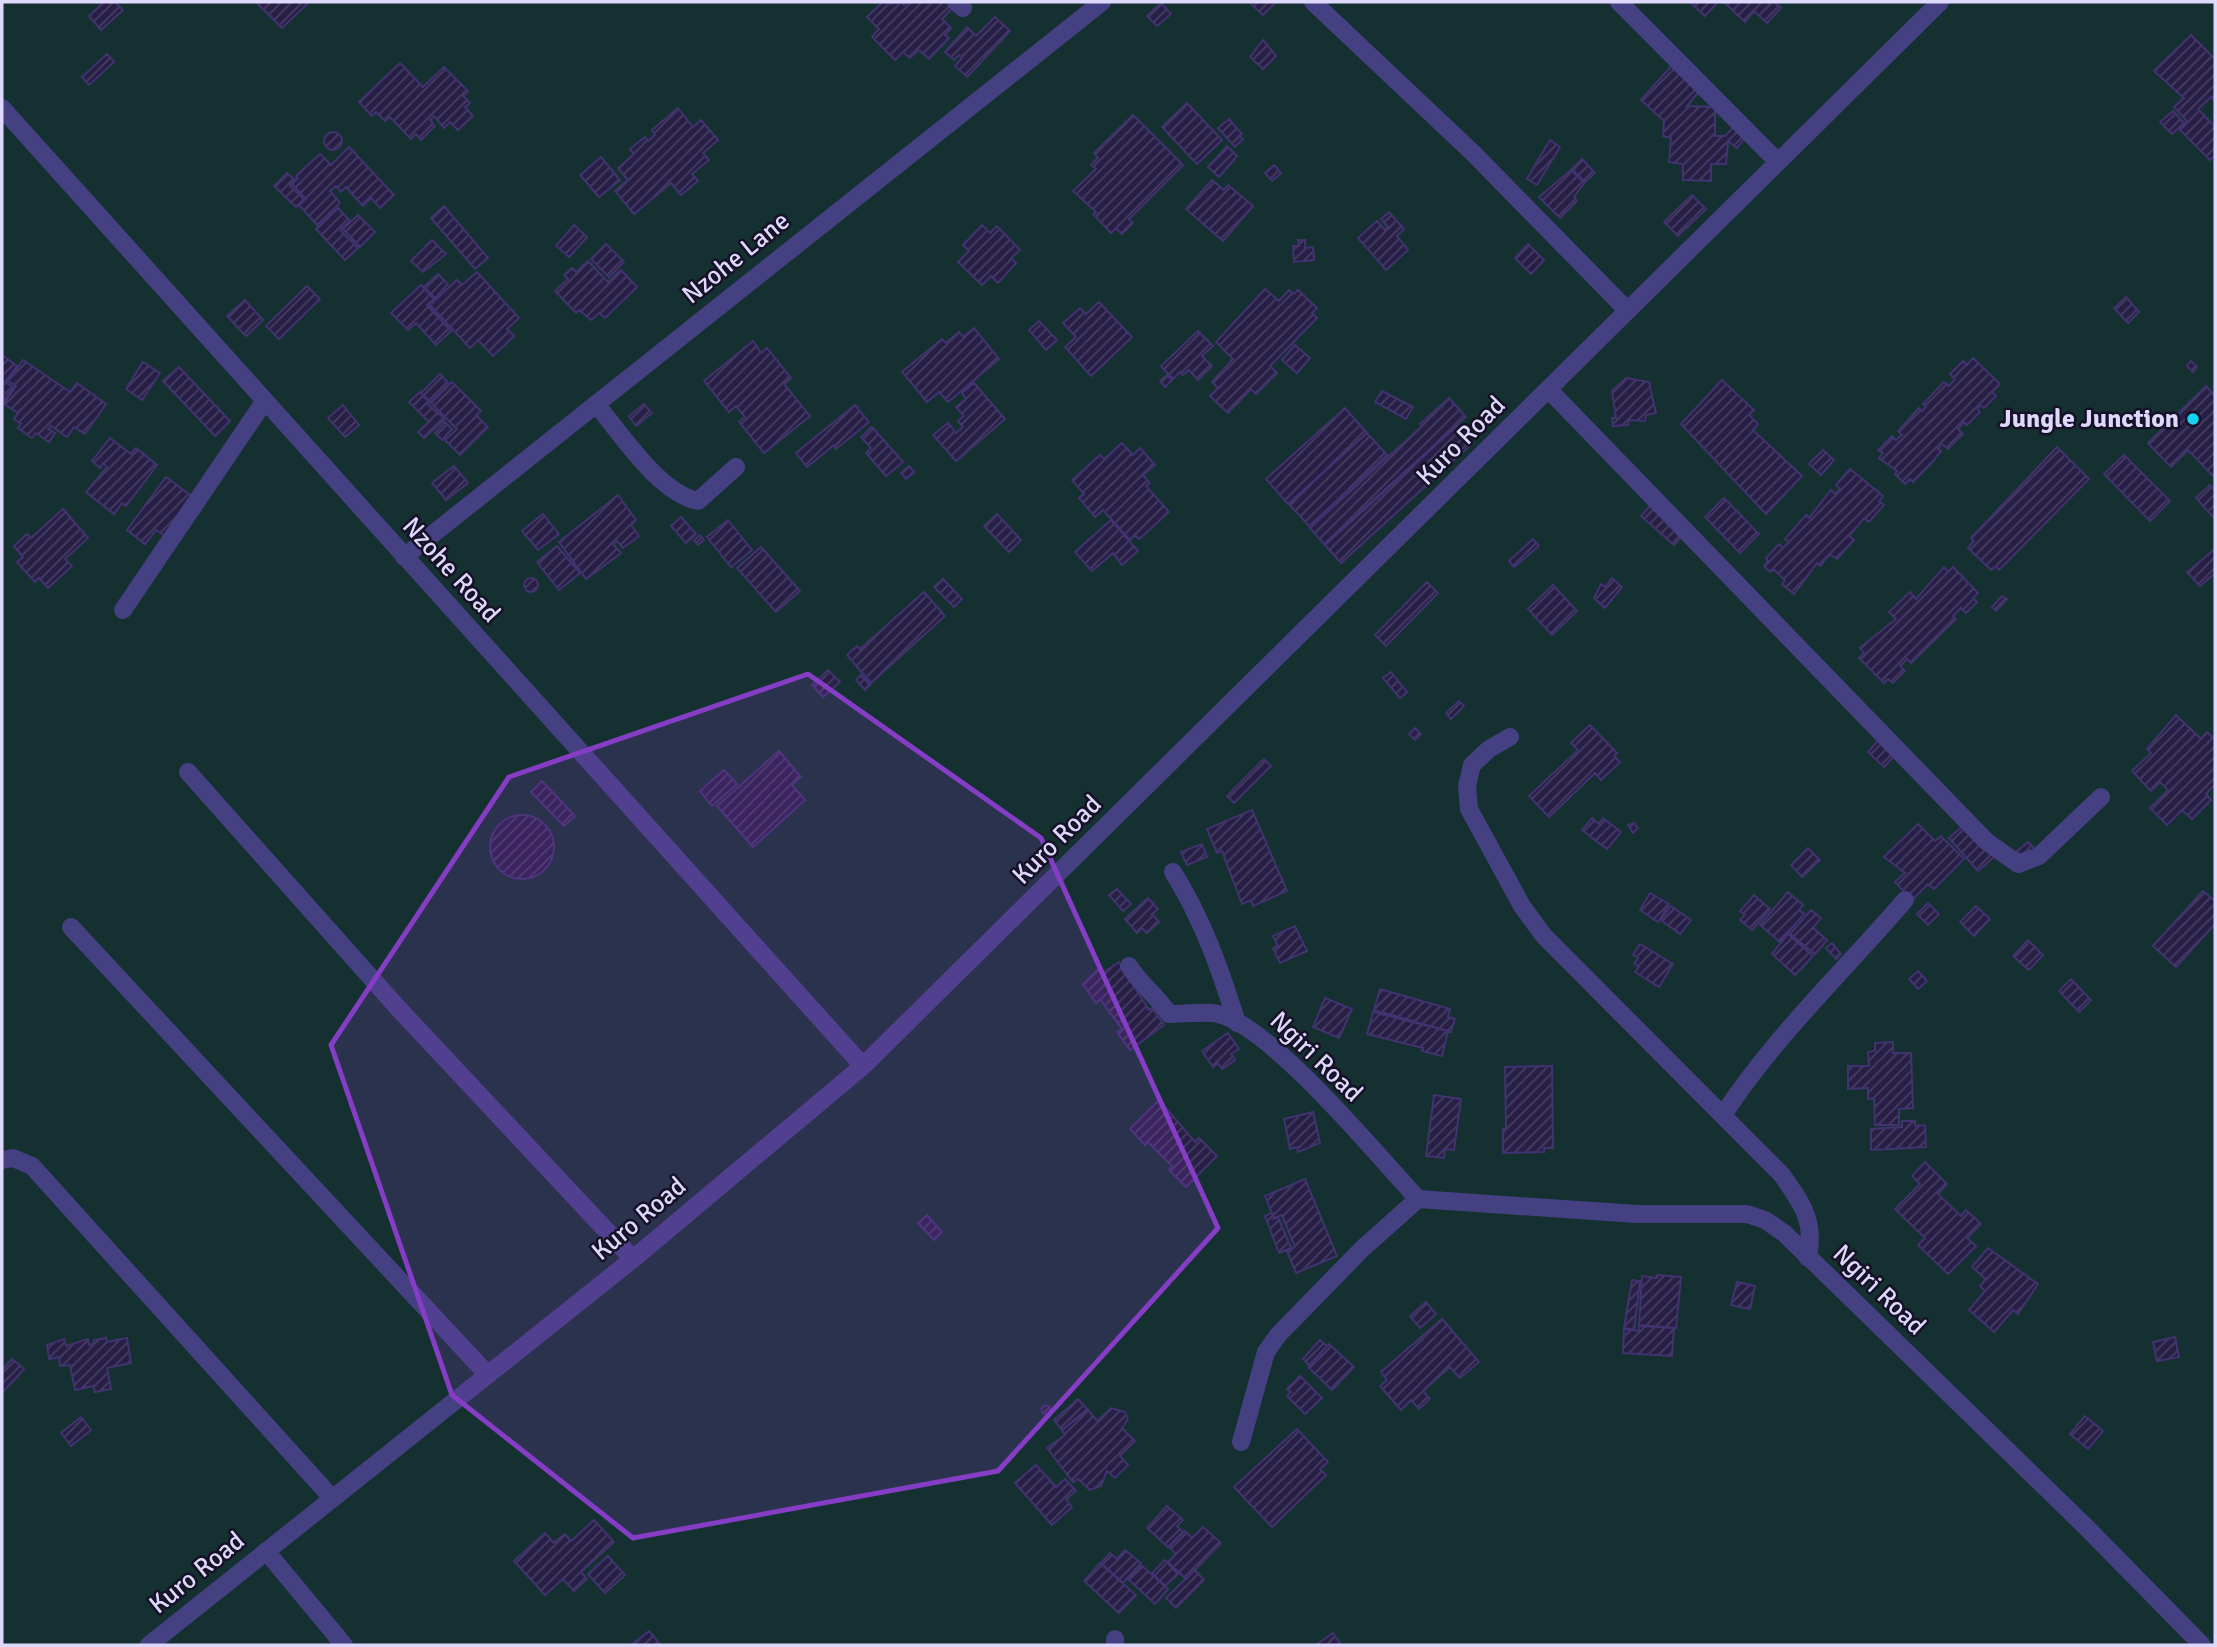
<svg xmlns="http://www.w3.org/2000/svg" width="2217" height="1647" font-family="Signika,sans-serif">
  <defs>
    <pattern id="building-hatch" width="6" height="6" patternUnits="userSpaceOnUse" patternTransform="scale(1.75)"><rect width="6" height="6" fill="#281f46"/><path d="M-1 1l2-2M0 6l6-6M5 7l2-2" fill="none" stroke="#473f62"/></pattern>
  </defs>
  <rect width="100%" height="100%" fill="#161126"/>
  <path fill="#153030" d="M2 2H2215V1645H2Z"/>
  <path fill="url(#building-hatch)" stroke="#413270" stroke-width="2" d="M104 2H115L123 10 101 30 89 16Z
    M256 2H309L282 28Z
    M883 2 889 4 901 2 904 5 908 2H954L956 4 942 19 951 28 945 35 949 38 929 59 919 50 910 58 903 52 895 60 872 37 879 29 867 17Z
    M1249 2H1276L1263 15Z
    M1690 2H1718L1705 16Z
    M1724 2H1774L1781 8 1767 23 1754 11 1745 22Z
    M1161 3 1171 14 1157 26 1147 16Z
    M995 17 1010 31 967 77 955 66 962 58 959 55 954 60 945 52 967 27 976 36Z
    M2191 35 2215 59V101L2211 97 2198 109 2215 127V155L2210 160 2179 129 2187 121 2174 107 2184 98 2154 71Z
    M1263 40 1276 56 1263 69 1250 57Z
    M107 54 114 62 89 85 82 77Z
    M400 63 423 87 444 67 468 91 463 96 470 103 465 107 473 116 458 130 450 122 444 128 434 116 430 120 435 126 421 140 416 134 411 139 390 117 385 121 376 112 372 116 359 102Z
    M1674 63 1700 90 1687 106 1715 107V136H1725L1736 125 1747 135 1737 148 1728 141 1726 164H1711V181L1683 180V164L1669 162 1671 138 1663 136 1664 121 1641 100Z
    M1187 103 1222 140 1197 164 1162 127Z
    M678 108 693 127 701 120 718 140 703 153 709 160 692 174 698 181 681 195 671 183 634 214 615 191 628 180 618 168 634 154 630 149 645 137 648 141 655 135 652 130Z
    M2173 111 2184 123 2172 134 2160 122Z
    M1133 115 1183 165 1129 219 1133 223 1122 234 1116 228 1111 233 1093 214 1096 212 1073 191 1096 169 1091 165 1098 158 1094 153Z
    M1229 119 1242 134 1239 136 1243 139 1235 147 1218 128Z
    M324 141a9 9 0 1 1 18 0a9 9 0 1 1-18 0Z
    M1550 140 1560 147 1537 185 1527 179Z
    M1227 146 1237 156 1219 177 1208 167Z
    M349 147 394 195 380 208 371 198 363 206 346 187 341 192 336 186 330 191 340 203 317 225 299 205 306 199 292 184 298 178 296 176 320 154 331 165Z
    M601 157 620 180 599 197 580 175Z
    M1582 159 1595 173 1585 182 1572 169Z
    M1274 165 1281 173 1272 181 1265 173Z
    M1571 170 1584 183 1574 197 1577 201 1560 218 1539 197Z
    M287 173 295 180 290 186 304 199 296 207 274 186Z
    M1212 180 1224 190 1228 185 1253 206 1223 241 1186 209Z
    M1692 195 1706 209 1678 236 1664 222Z
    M444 206 488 258 475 269 431 218Z
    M338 208 350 221 340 230 358 248 345 260 316 229Z
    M1389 212 1404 229 1397 236 1408 250 1386 270 1358 238 1377 221 1385 230 1388 227 1381 219Z
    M358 215 375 232 360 247 343 229Z
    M574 225 587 237 569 257 556 246Z
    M982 225 990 233 997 226 1020 250 1011 258 1016 263 998 283 991 276 982 285 958 262 969 251 963 245Z
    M432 240 446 254 423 272 411 261Z
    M1298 240H1305V248L1313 247 1314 260 1294 262 1293 246H1299Z
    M606 244 624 262 609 277 591 259Z
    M1528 244 1544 260 1531 274 1515 258Z
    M588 261 608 282 621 270 637 287 605 318 599 313 591 320 579 310 576 313 555 291 568 279 564 275 572 268 576 272Z
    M477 272 519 318 507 329 514 336 493 356 478 340 470 348 430 305 457 280 462 285Z
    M438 274 448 284 435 298 424 287Z
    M421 285 434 299 427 305 451 331 436 345 416 323 408 330 391 313Z
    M307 286 320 299 279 339 266 326Z
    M1265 289 1279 301 1289 290 1294 294 1298 290 1317 308 1312 313 1317 318 1270 366 1277 373 1256 394 1251 389 1228 413 1210 396 1218 388 1212 382 1233 359 1216 342Z
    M2126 297 2139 312 2128 323 2114 308Z
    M245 300 263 320 246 336 227 316Z
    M1099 302 1132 337 1091 376 1065 347 1076 337 1063 323 1080 308 1086 314Z
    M1039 321 1057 340 1046 350 1029 330Z
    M974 328 999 359 948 402 939 392 927 402 902 372 942 339 946 343 959 332 963 337Z
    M1198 331 1213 346 1202 356 1212 366 1198 380 1189 370 1183 375 1180 372 1173 379 1161 366Z
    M753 341 761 353 767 348 791 378 784 384 810 416 764 453 739 422 745 417 736 406 729 412 704 381Z
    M1295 345 1310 358 1297 373 1282 360Z
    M2 355 17 366 5 382 13 387 4 401Z
    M1973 358 2000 384 1992 392 1996 396 1984 408 1980 405 1977 408 1980 412 1967 425 1964 422 1958 429 1963 434 1948 449 1942 444 1938 449 1941 451 1929 466 1913 482 1910 479 1905 484 1895 474 1897 471 1879 458 1883 453 1878 450 1892 436 1896 440 1902 435 1898 431 1919 408 1922 411 1926 407 1923 404 1944 382 1949 386 1955 379 1950 374 1963 361 1967 365Z
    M23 360 70 392 77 383 106 404 85 434 74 427 67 437 51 426 48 429 55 433 49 442 36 433 32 438 18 428 21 424 14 419 18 413 4 404 16 386 8 381Z
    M2191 361 2197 367 2193 372 2187 366Z
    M143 362 160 373 142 400 126 389Z
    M179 367 230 421 215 436 163 381Z
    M440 374 449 384 431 402 421 393Z
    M1167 375 1172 380 1165 387 1160 381Z
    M1626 378 1649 382 1656 413 1646 415 1645 421 1628 420V425L1613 426 1612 418H1616L1612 391Z
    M1722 380 1754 410 1749 415 1758 424 1753 430 1802 476 1766 514 1681 424Z
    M452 382 481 411 476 415 488 427 460 455 445 440 457 429 431 403Z
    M974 383 1005 419 956 461 933 435 948 423 956 433 963 427 958 421 964 416 956 407 966 399 962 393Z
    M2206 386 2215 396V478L2188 450 2171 467 2148 443Z
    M1382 391 1413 407 1406 419 1375 402Z
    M420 392 429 402 427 404 445 419 424 438 418 432 429 422 409 402Z
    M1449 398 1466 417 1324 544 1310 528 1422 426 1420 424Z
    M644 404 652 413 636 426 629 416Z
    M343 405 359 425 345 437 328 418Z
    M855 405 869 422 836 449 834 445 807 467 796 453Z
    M1345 408 1367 433 1288 504 1266 479Z
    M445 422 452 429 442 440 435 433Z
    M1457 426 1473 443 1341 563 1325 545Z
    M872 427 903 462 886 476 866 453 871 448 861 437Z
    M1367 433 1387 455 1309 526 1289 504Z
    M110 438 131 454 136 448 157 465 126 506 122 503 114 514 86 492 107 467 103 463 100 468 92 461Z
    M1122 443 1133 455 1140 448 1155 465 1143 475 1150 483 1146 486 1169 512 1139 539 1135 535 1130 540 1103 510 1095 517 1079 498 1084 494 1072 480 1100 455 1104 459Z
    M2057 447 2089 479 1999 570 1996 566 1991 570 1968 548 1974 541 1971 538Z
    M1823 450 1834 460 1821 475 1809 464Z
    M2124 455 2170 501 2150 521 2104 474Z
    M454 466 468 483 446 500 432 483Z
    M909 466 914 472 906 479 901 473Z
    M1850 469 1883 496 1879 501 1884 505 1869 522 1864 518 1849 536 1854 540 1837 559 1830 554 1820 566 1817 563 1794 594 1782 584 1785 580 1773 569 1770 572 1764 566 1768 561 1766 558 1779 544 1783 548 1789 542 1785 539 1806 515 1809 518 1831 490 1835 494 1840 489 1836 485Z
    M166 477 194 498 165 536 156 530 145 544 127 530Z
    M2210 485 2215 491V519L2196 498Z
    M618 495 636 520 631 525 639 536 623 548 617 541 613 544 621 553 586 579 559 542Z
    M1724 498 1759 534 1740 553 1705 517Z
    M1650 506 1683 535 1674 545 1641 516Z
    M63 509 88 538 65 559 72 566 48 588 39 578 35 582 17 562 23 557 14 546 27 534 31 538Z
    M543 514 559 534 538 550 522 531Z
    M997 514 1021 540 1009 552 984 526Z
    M681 517 696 534 686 543 671 526Z
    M728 520 752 550 731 567 707 537Z
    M1111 520 1138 551 1122 565 1113 553 1092 571 1075 552Z
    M700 535 704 540 698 545 694 540Z
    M1533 539 1539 546 1514 567 1509 561Z
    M557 546 580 573 559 590 537 562Z
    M761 547 800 591 776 612 737 568Z
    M2215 549V573L2200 586 2187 572Z
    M1944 567 1948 572 1953 567 1978 593 1973 598 1977 602 1966 613 1961 608 1953 616 1956 619 1911 663 1907 659 1900 666 1905 671 1893 683 1888 679 1884 683 1859 658 1864 653 1860 648 1896 619 1889 612 1910 592 1916 599Z
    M1612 578 1622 587 1605 608 1594 598 1601 584 1605 587Z
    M524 585a7 7 0 1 1 14 0a7 7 0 1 1-14 0Z
    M943 579 962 599 954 607 934 587Z
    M1427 582 1438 593 1386 646 1375 635Z
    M1553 585 1577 611 1552 635 1528 609Z
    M924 592 945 616 871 683 847 655 857 646 860 649Z
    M2002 596 2007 599 1996 611 1992 607Z
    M828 670 840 682 823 697 812 685Z
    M1391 672 1407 692 1400 698 1383 678Z
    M861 675 870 685 865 690 856 680Z
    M1459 701 1464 706 1451 719 1446 713Z
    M2176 715 2201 739 2207 732 2215 740V784L2206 794 2211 800 2192 819 2182 810 2167 825 2150 808 2168 790 2160 782 2151 791 2132 771 2151 753 2147 749Z
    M1590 725 1617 753 1614 756 1620 762 1601 780 1595 773 1549 817 1529 796 1578 750 1571 743Z
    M1415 728 1421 734 1415 740 1409 734Z
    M1879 739 1896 754 1884 767 1868 752Z
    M779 751 801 777 792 785 805 800 753 847 717 806Z
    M1264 759 1271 766 1234 803 1227 796Z
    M724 770 737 784 712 806 700 791Z
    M542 781 575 816 564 826 531 792Z
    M1252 810 1287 891 1253 906 1251 900 1242 904 1222 851 1217 853 1207 829Z
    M490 847a32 32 0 1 1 64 0a32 32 0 1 1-64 0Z
    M1592 818 1599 824 1603 818 1621 832 1607 849 1582 830Z
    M1634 823 1638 828 1633 833 1628 825Z
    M1966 823 1995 856 1978 871 1949 838Z
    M1918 824 1935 841 1941 836 1964 859 1934 889 1928 884 1912 900 1895 882 1905 873 1884 857Z
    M2028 842 2035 849 2024 859 2017 851Z
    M1202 844 1207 857 1187 865 1181 852Z
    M1808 848 1820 860 1802 877 1791 865Z
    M1117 889 1131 904 1123 911 1109 895Z
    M2203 891 2215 901V924L2176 967 2153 946Z
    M1788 892 1803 905 1799 910 1804 914 1780 942 1760 925Z
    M1650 893 1669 904 1658 922 1640 910Z
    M1754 895 1770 909 1752 930 1740 920 1745 915 1740 911Z
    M1148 898 1158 909 1152 914 1159 922 1147 933 1142 928 1137 933 1125 919Z
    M1928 903 1939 914 1928 925 1917 914Z
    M1671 906 1691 920 1680 934 1661 920Z
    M1976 906 1990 919 1974 936 1960 922Z
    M1811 910 1821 918 1813 928 1827 940 1815 954 1790 934Z
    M1295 926 1307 951 1280 963 1273 948 1278 946 1273 936Z
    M1788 934 1813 956 1795 975 1772 954Z
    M2028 940 2043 955 2029 970 2013 956Z
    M1832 943 1841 954 1836 959 1826 948Z
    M1640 944 1673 964 1659 987 1635 972 1639 967 1634 964 1638 958 1633 955Z
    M1119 962 1149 1010 1152 1008 1164 1025 1130 1050 1117 1032 1122 1029 1100 999 1096 1003 1083 984 1099 968 1103 973Z
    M1918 971 1927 981 1918 989 1909 979Z
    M2071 979 2091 1000 2079 1012 2059 991Z
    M1380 989 1450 1009 1448 1017 1455 1019 1451 1032 1374 1010Z
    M1325 998 1352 1009 1339 1038 1313 1027Z
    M1373 1012 1448 1031 1442 1056 1422 1051 1423 1048 1367 1034Z
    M1228 1033 1239 1049 1231 1054 1235 1060 1222 1069 1218 1063 1213 1067 1202 1051Z
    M1893 1042V1053H1911L1913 1108 1899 1109V1125H1875L1874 1098 1868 1099V1088L1848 1089V1066H1869L1868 1052 1875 1051V1043Z
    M1552 1066 1553 1148H1544V1152L1503 1153V1129H1506L1505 1067Z
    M1434 1095 1461 1099 1454 1150 1445 1149 1444 1158 1426 1156Z
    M1159 1100 1195 1142 1199 1138 1217 1156 1186 1187 1169 1170 1172 1166 1148 1142 1145 1145 1130 1129Z
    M1313 1112 1320 1143 1298 1152 1297 1147 1290 1149 1284 1119Z
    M1902 1121H1915V1126L1925 1125 1926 1147 1871 1150V1129L1902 1127Z
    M1925 1162 1947 1184 1938 1194 1961 1216 1966 1210 1981 1224 1967 1238 1976 1246 1948 1274 1918 1245 1925 1238 1895 1209 1920 1184 1912 1176Z
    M1305 1179 1337 1256 1296 1273 1287 1251 1295 1247 1282 1215 1274 1218 1265 1196Z
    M1272 1213 1274 1219 1278 1217 1291 1248 1279 1253 1265 1216Z
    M927 1215 942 1232 934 1240 918 1223Z
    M1988 1248 2038 1284 2018 1314 2013 1310 1994 1332 1969 1310 1985 1291 1980 1286 1986 1279 1972 1267Z
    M1657 1275 1681 1277 1676 1328 1639 1325 1642 1276 1657 1278Z
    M1632 1280 1640 1281 1634 1330 1624 1328Z
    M1737 1282 1755 1286 1750 1309 1731 1305Z
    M1426 1302 1436 1314 1420 1328 1410 1316Z
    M1442 1319 1479 1362 1460 1378 1450 1367 1423 1391 1430 1399 1419 1409 1411 1400 1401 1410 1380 1386 1387 1380 1381 1372Z
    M1639 1326 1674 1328 1672 1356 1623 1353 1624 1329 1639 1331Z
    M2175 1337 2179 1357 2157 1361 2153 1342Z
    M106 1338 107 1342 127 1338 131 1363 107 1368 111 1389 95 1392 93 1386 75 1390 70 1365 60 1366 59 1357 49 1359 47 1345 64 1339 66 1346 88 1339 89 1345 94 1344V1340Z
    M1320 1340 1327 1346 1309 1365 1303 1359Z
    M1329 1344 1354 1367 1332 1390 1308 1367Z
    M12 1359 24 1369 2 1393V1370Z
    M1300 1376 1322 1398 1305 1414 1287 1396 1291 1392 1287 1389Z
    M1078 1399 1087 1409 1062 1430 1054 1420Z
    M1041.5 1410a4.5 4.5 0 1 1 9 0a4.5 4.5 0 1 1-9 0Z
    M1111 1408 1125 1412 1128 1419 1122 1428 1135 1441 1120 1456 1128 1465 1115 1478 1107 1471 1101 1486 1090 1490 1078 1479 1073 1482 1047 1448 1065 1435 1062 1430 1088 1410 1097 1421Z
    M2085 1416 2103 1431 2088 1449 2070 1434Z
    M81 1417 91 1430 71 1446 61 1433Z
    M1297 1429 1328 1462 1320 1469 1326 1475 1272 1527 1234 1487Z
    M1036 1465 1056 1487 1065 1479 1076 1491 1066 1499 1072 1507 1052 1525 1015 1483Z
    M1167 1506 1183 1520 1177 1526 1183 1532 1168 1547 1147 1528Z
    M594 1520 614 1542 581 1572 587 1579 574 1591 563 1579 545 1595 514 1561 545 1533 554 1543 565 1534 571 1541Z
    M1203 1527 1221 1543 1186 1579 1168 1562 1176 1554 1169 1547 1185 1531 1192 1538Z
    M1125 1550 1141 1563 1123 1583 1101 1563 1110 1553 1117 1559Z
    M608 1556 625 1575 605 1593 588 1574Z
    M1165 1560 1178 1574 1165 1586 1152 1573Z
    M1100 1563 1136 1595 1119 1613 1084 1581Z
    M1141 1565 1168 1589 1155 1604 1128 1579Z
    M1195 1570 1204 1580 1176 1608 1166 1598Z
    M649 1631 661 1645H631Z
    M1333 1633 1341 1645H1316Z"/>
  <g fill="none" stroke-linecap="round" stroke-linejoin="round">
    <path stroke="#444082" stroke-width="18" d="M956 2 963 8
      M1313 2 1473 153 1627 310
      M1619 2 1776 160
      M2 108 863 1066
      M1549 390 1986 841 2018 864 2039 856 2101 797
      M596 404C622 435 658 492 698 501L736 467
      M404 557 1102 2
      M123 610 264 402
      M1510 737 1489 749 1472 765 1467 786 1469 809 1522 906 1544 936 1782 1175C1803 1205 1815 1221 1808 1258
      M188 772 398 1008 633 1259
      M1173 872C1203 920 1220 969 1237 1023
      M71 927 488 1375
      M1129 966C1141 985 1157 996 1169 1014 1184 1014 1204 1011 1218 1014 1271 1026 1378 1156 1418 1199L1637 1214H1747L1765 1220 1784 1233 2087 1528 2202 1645
      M1723 1115C1774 1037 1844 971 1905 900
      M2 1160 13 1158 32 1166 332 1498
      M1241 1442 1266 1352 1278 1335 1362 1249 1418 1199
      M266 1551 344 1645
      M1115 1639V1645
      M149 1645 633 1259 863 1066 1940 2"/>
  </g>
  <path fill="#853dc5" fill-opacity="0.2" stroke="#853dc5" stroke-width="5" stroke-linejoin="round" d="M808 674 1041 838 1218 1228 998 1471 633 1538 452 1395 331 1045 509 777Z"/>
  <circle fill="#13d1ef" stroke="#161126" stroke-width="2.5" cx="2193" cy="419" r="7"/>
  <g text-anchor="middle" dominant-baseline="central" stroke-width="5" stroke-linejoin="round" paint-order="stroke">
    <g font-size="26" fill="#ded9fc" stroke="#161126">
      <text transform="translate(736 258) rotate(-39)">Nzohe Lane</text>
      <text transform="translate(1461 441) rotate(-45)">Kuro Road</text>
      <text transform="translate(451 570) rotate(48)">Nzohe Road</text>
      <text transform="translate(1057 840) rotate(-45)">Kuro Road</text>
      <text transform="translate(1316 1057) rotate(44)">Ngiri Road</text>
      <text transform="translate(639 1219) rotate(-40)">Kuro Road</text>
      <text transform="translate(1879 1290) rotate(44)">Ngiri Road</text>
      <text transform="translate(197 1573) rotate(-39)">Kuro Road</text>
    </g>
    <g font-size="26" font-weight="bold" fill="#ded9fc" stroke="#161126" text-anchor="end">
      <text x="2179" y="419">Jungle Junction</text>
    </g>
  </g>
  <rect width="2217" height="1647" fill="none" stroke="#ded9fc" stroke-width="7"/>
</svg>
